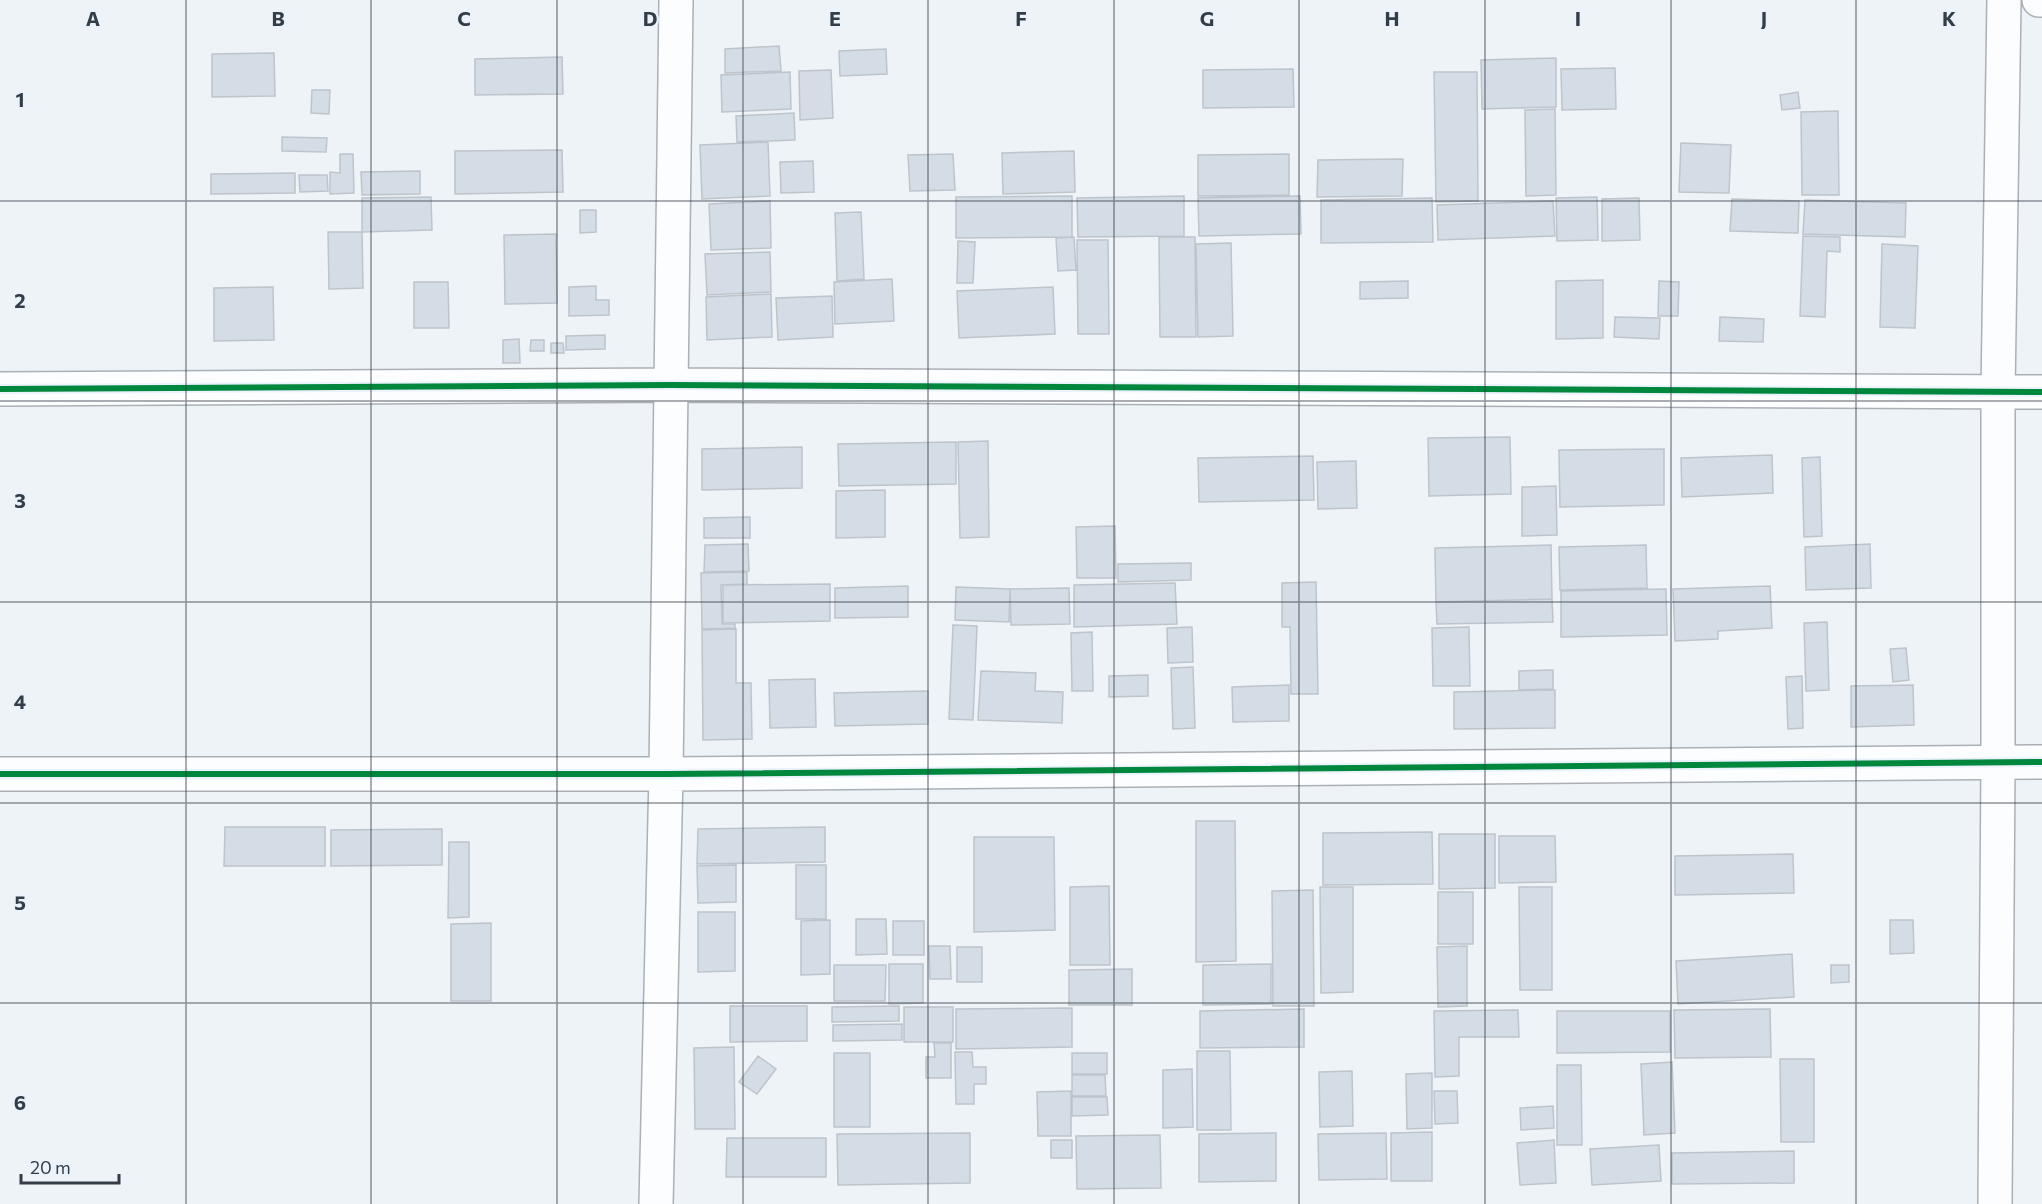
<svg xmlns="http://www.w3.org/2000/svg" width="2042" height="1204" font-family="Commissioner,sans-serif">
  <rect width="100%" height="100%" fill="#eef3f8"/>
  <path fill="#d4dde5" stroke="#bec4cb" stroke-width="1.5" d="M779 46 781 71 725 73V49Z
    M886 49 887 74 840 76 839 51Z
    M274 53 275 96 212 97V54Z
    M562 57 563 94 475 95V59Z
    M1556 58V107L1482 109 1481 60Z
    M1615 68 1616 109 1562 110 1561 69Z
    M1293 69 1294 107 1203 108V70Z
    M831 70 833 118 800 120 799 71Z
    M790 72 791 109 722 112 721 75Z
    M1434 72H1477L1478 201 1436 202Z
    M312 90H330L329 114 311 113Z
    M1798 92 1800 108 1782 110 1780 95Z
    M1555 109 1556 195 1526 196 1525 110Z
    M1838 111 1839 195H1802L1801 112Z
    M794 113 795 140 737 142 736 116Z
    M282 137 327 138 326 152 282 151Z
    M768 142 770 196 702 199 700 145Z
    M1681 143 1731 145 1729 193 1679 192Z
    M562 150 563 192 455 194V151Z
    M1074 151 1075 192 1003 194 1002 153Z
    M340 154H353L354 193 330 194V172L340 173Z
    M953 154 955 190 910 191 908 155Z
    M1289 154V195L1198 196V155Z
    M1403 159 1402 196 1317 197 1318 160Z
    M813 161 814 192 781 193 780 162Z
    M420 171V194L362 195 361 172Z
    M295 173V193L211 194V174Z
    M299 175H327L328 191 300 192Z
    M1072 196V237L956 238V197Z
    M1184 196V236L1078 237 1077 198Z
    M1300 196 1301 234 1199 236 1198 198Z
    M431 197 432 230 362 232V198Z
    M1597 197 1598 240 1557 241 1556 198Z
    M1432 198 1433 242 1321 243V200Z
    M1639 198 1640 240 1602 241V199Z
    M1732 199 1799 201 1798 233 1730 231Z
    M1805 200 1906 203 1905 237 1803 234Z
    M770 201 771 248 711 250 709 204Z
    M1553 201 1555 236 1438 240 1437 205Z
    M580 210H596V232L580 233Z
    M861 212 864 279 837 281 835 213Z
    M328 232H362L363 288 329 289Z
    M556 234 557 303 505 304 504 235Z
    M1803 236 1840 237V252L1827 251 1825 317 1800 316Z
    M1074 237 1076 270 1058 271 1056 238Z
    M1159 237H1195L1196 337H1160Z
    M1077 240H1108L1109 334H1078Z
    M958 241 975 242 973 283H957Z
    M1231 243 1233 336 1198 337 1196 244Z
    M1882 244 1918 246 1915 328 1880 327Z
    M770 252 771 292 707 295 705 254Z
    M892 279 894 321 835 324 834 282Z
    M1603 280V338L1556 339V281Z
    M1408 281V298L1360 299V282Z
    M1659 281 1679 282 1678 316H1658Z
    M414 282H448L449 328H414Z
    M596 286V300H609V315L569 316V287Z
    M273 287 274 340 214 341V288Z
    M1053 287 1055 334 959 338 957 291Z
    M771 294 772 337 707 340 706 297Z
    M832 296 833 337 778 340 776 298Z
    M1615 317 1660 318 1659 339 1614 337Z
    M1720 317 1764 319 1763 342 1719 341Z
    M605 335V349L566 350V336Z
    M519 339 520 363H503V340Z
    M531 340H544V351H530Z
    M551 343H563L564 353H551Z
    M1510 437 1511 494 1429 496 1428 438Z
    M988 441 989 537 960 538 958 442Z
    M956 442V484L839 486 838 444Z
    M802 447V488L702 490V449Z
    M1664 449V505L1560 507 1559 450Z
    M1772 455 1773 493 1682 497 1681 458Z
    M1313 456 1314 500 1199 502 1198 458Z
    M1820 457 1822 536 1804 537 1802 458Z
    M1356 461 1357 508 1318 509 1317 462Z
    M1556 486 1557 535 1522 536V487Z
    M885 490V537L836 538V491Z
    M750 517V538H704V518Z
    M1115 526 1116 578H1077L1076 527Z
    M748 544 749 571 704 572 705 545Z
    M1870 544 1871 588 1806 590 1805 547Z
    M1551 545 1552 599 1436 602 1435 548Z
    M1646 545 1647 588 1560 590 1559 547Z
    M1191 563V580L1118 582V564Z
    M747 572V584L721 585 722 624H735V628L702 629 701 573Z
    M1316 582 1318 694H1291L1290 627H1282V583Z
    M1175 583 1177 624 1074 627V585Z
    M830 584V621L723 623V585Z
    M908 586V617L835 618V588Z
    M1770 586 1772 628 1718 631V639L1675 641 1673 589Z
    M956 587 1010 589 1009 622 955 620Z
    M1069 588 1070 624 1011 625 1010 589Z
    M1666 589 1667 635 1561 637V591Z
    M1552 599 1553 622 1437 624 1436 602Z
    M1827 622 1829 690 1806 691 1804 623Z
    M953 625 977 626 973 720 949 719Z
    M1192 627 1193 662 1168 663 1167 628Z
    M1469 627 1470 686H1433L1432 628Z
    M736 629V683H751L752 739 703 740 702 630Z
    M1092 632 1093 691H1072L1071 633Z
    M1906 648 1909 680 1893 682 1890 649Z
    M1193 667 1195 728 1173 729 1171 668Z
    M1553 670V689L1519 690V671Z
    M981 671 1036 673 1035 691 1063 692 1062 723 978 720Z
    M1148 675V696L1109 697V676Z
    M1802 676 1803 728 1788 729 1786 677Z
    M815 679 816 727 770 728 769 680Z
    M1289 685V721L1233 722 1232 687Z
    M1913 685 1914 725 1851 727V686Z
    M1555 690V728L1454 729V692Z
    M928 691V724L835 726 834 693Z
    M1196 821H1235L1236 961 1196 962Z
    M225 827H325V866H224Z
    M825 827V862L697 864 698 829Z
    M442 829V865L331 866V830Z
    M1432 832 1433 884 1323 885V833Z
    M1439 834H1495V888L1439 889Z
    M1499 836H1555L1556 882 1499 883Z
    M974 837H1054L1055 930 974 932Z
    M449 842H469V917L448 918Z
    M1793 854 1794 893 1675 895V856Z
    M736 865V902L698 903 697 866Z
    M796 865H826V919H796Z
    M1109 886 1110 965H1070V887Z
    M1320 887H1353V992L1321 993Z
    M1519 887H1552V990H1520Z
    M1313 890 1314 1006H1273L1272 891Z
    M1438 892H1473V944H1438Z
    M698 912H735V971L698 972Z
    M856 919H886L887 954 856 955Z
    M830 920V974L801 975V921Z
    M1890 920H1913L1914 953 1890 954Z
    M893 921H924V955H893Z
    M491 923V1001H451V924Z
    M929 946H950L951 979H930Z
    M1467 946V1006L1438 1007 1437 947Z
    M957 947H982V982H957Z
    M1792 954 1794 997 1678 1004 1676 961Z
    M889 964H923V1003L889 1004Z
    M1271 964V1004L1203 1005V965Z
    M834 965H886L885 1001H834Z
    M1831 965H1849V982L1831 983Z
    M1132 969V1005H1069V970Z
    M730 1006H807V1041L730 1042Z
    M899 1006V1021L832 1022V1007Z
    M904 1007H953V1042H904Z
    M1072 1008V1047L956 1049V1009Z
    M1304 1009V1047L1200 1048V1011Z
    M1770 1009 1771 1057 1675 1058 1674 1010Z
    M1518 1010 1519 1037H1459V1076L1435 1077 1434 1011Z
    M1557 1011H1670V1052L1557 1053Z
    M902 1024V1040L833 1041V1025Z
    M934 1043H951V1078H926V1057H935Z
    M734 1047 735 1129H695L694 1048Z
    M1197 1051H1230L1231 1130H1197Z
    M955 1052H972L973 1067H986V1084H974V1104H956Z
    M834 1053H870V1127H834Z
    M1072 1053H1107V1074H1072Z
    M758 1056 776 1069 757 1094 739 1082Z
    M1780 1059H1814V1142H1781Z
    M1672 1062 1675 1133 1644 1135 1641 1064Z
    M1557 1065H1581L1582 1145H1557Z
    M1192 1069 1193 1127 1163 1128V1070Z
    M1352 1071 1353 1126 1320 1127 1319 1072Z
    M1432 1073V1128L1407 1129 1406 1074Z
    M1072 1075H1105L1106 1096H1072Z
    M1071 1091V1136H1038L1037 1092Z
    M1434 1091H1457L1458 1123 1435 1124Z
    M1072 1097H1107L1108 1115 1072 1116Z
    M1553 1106 1554 1128 1521 1130 1520 1108Z
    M1432 1132V1181H1391V1133Z
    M970 1133V1183L838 1185 837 1134Z
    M1276 1133V1181L1199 1182V1134Z
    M1386 1133 1387 1179 1319 1180 1318 1134Z
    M1160 1135 1161 1188 1077 1189 1076 1136Z
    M727 1138H826V1177H726Z
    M1051 1140H1072V1158H1051Z
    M1554 1140 1556 1183 1520 1185 1517 1143Z
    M1659 1145 1661 1181 1592 1185 1590 1149Z
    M1794 1151V1183L1672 1184V1153Z"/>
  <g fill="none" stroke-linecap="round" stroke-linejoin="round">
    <g stroke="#abb0b7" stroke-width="36">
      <path id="minor" d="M2039 0H2042
        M0 389 670 385 2042 392
        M0 774H666L2042 762
        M656 1204 666 774 676 0
        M1995 1204 1998 761V392L2004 0"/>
    </g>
    <use href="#minor" stroke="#fcfdfe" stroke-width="33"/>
    <g stroke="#eaf2fc" stroke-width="10">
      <path id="cycleway" d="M0 389 670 385 2042 392
        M0 774H666L2042 762"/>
    </g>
    <use href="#cycleway" stroke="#00873e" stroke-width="6"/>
  </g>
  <path fill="none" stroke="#343d46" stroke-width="1.5" stroke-opacity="0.55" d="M186 0V1204M371 0V1204M557 0V1204M743 0V1204M928 0V1204M1114 0V1204M1299 0V1204M1485 0V1204M1671 0V1204M1856 0V1204M0 201H2042M0 401H2042M0 602H2042M0 803H2042M0 1003H2042"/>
  <g font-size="20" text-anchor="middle" font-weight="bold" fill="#343d46" stroke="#eaf2fc" stroke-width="4.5" stroke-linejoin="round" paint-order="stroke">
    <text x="93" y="26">A</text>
    <text x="278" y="26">B</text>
    <text x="464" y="26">C</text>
    <text x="650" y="26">D</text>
    <text x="835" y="26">E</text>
    <text x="1021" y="26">F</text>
    <text x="1207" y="26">G</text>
    <text x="1392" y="26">H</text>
    <text x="1578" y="26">I</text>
    <text x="1764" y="26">J</text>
    <text x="1949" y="26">K</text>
    <text x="20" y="107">1</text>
    <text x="20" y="308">2</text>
    <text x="20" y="508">3</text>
    <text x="20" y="709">4</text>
    <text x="20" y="910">5</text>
    <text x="20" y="1110">6</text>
  </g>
  <path d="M21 1174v9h98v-9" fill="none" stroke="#343d46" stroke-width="3"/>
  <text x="30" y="1174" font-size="18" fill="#343d46" stroke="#eaf2fc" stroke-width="4.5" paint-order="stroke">20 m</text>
</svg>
